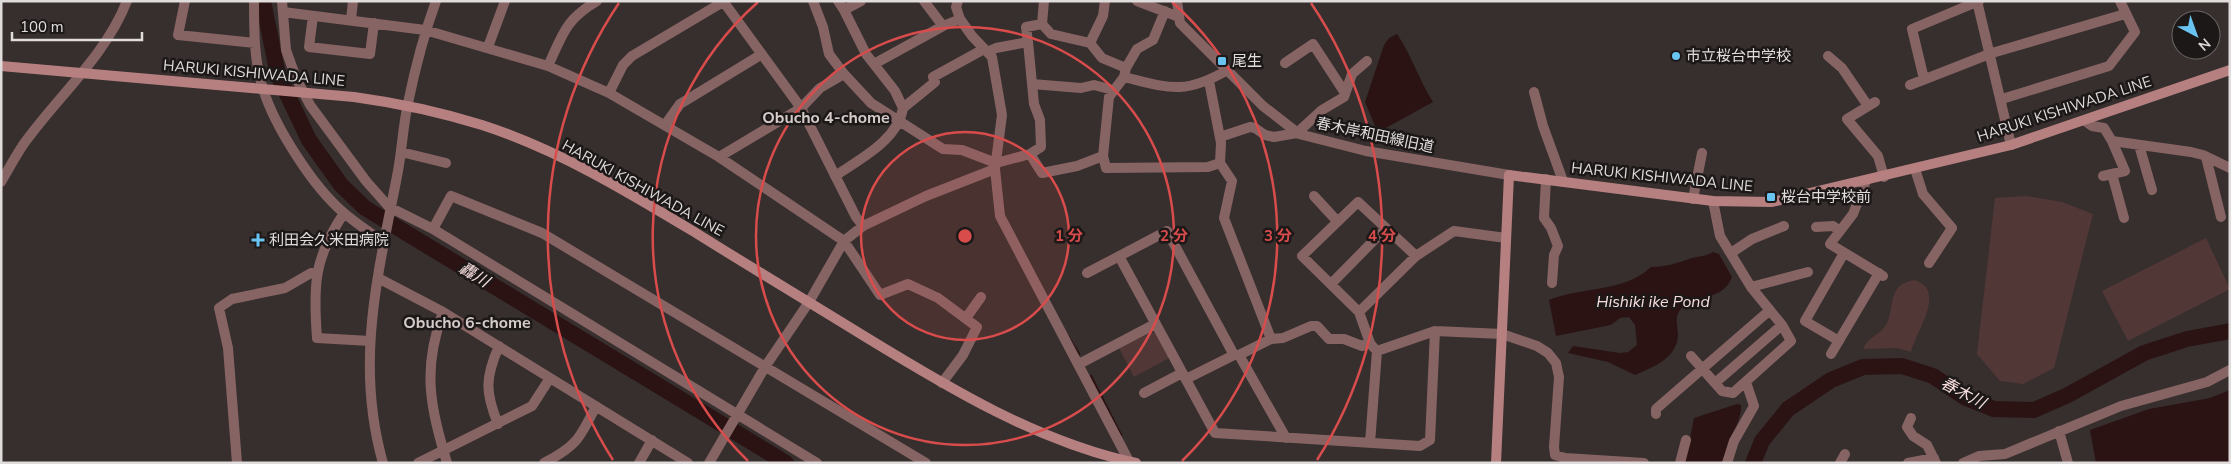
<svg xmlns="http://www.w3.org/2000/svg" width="2231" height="464" font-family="'Nunito Sans','Noto Sans JP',sans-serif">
  <rect width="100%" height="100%" fill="#372f2e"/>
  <path fill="#523737" d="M2026 196 2062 202 2093 214 2054 368 2023 384 2000 381 1977 354 1995 198Z
    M2206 238 2230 289 2128 341 2102 291Z
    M1914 280C1948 289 1915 333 1911 352L1897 348 1863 349C1867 338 1882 334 1887 323 1895 305 1887 285 1914 280Z
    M1149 332 1156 333 1169 358 1134 377 1119 348Z"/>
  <path fill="#2b1314" d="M1397 34C1412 56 1419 80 1433 102L1384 129 1375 126 1365 102 1384 45 1389 38Z
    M1713 252 1719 254 1732 277C1722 304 1695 290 1680 310 1674 319 1678 326 1678 336 1676 359 1653 367 1635 375L1608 362 1568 353 1573 346 1620 353 1628 352 1637 345 1635 325 1629 317 1620 318 1611 325 1556 336 1549 300C1583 286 1623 293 1651 267 1664 267 1674 264 1686 260 1695 256 1702 258 1713 252Z
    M2230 390V463H2096L2090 430 2149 409 2210 398Z
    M1737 404 1741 405C1743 416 1726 449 1722 463H1685L1694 418Z"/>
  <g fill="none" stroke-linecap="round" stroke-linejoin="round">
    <path stroke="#2b1314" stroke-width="2.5" d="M1067 335 1079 354
      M1091 376 1121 435"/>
    <path stroke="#2b1314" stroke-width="16" d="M263 1 278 75 309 140 341 185 365 208 786 463
      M1753 463 1762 441 1788 409 1831 380 1863 367 1902 366 1933 376 1966 398 1994 409 2034 410 2068 395 2144 353 2187 339 2230 331"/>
    <path stroke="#876464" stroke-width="10" d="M185 1 178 35 255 43
      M254 1C254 30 254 61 263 89 275 127 313 187 344 213 357 224 371 233 384 243
      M282 1 286 50 296 78 310 105 366 181 389 207 433 229 817 463
      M723 1 801 108 856 217 863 226
      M813 1 823 27 829 54 844 74 871 103 943 149 962 150 996 163 1030 154 1041 147 1040 120 1034 104 1028 42 996 48 987 52
      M838 1 844 10 866 54 895 91 903 108
      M924 1 943 26 960 19 972 36 992 57 1002 115 995 169 1000 216 1130 463
      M958 1 956 7 960 19
      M1137 1 1179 17
      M1977 1 2011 145
      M844 10 861 1
      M1165 11 1153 40 1137 49 1126 68 1124 77 1109 97 1103 156 1106 168 1208 167 1220 163
      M283 12 425 30 548 66 609 93 719 157 844 241 880 295 908 284 938 298 977 327 963 355 942 383
      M313 16 309 47 370 54 374 23
      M351 20 353 1
      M1042 24 1051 34 1090 43 1103 16 1105 1
      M1028 42 1026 27 1042 24 1044 1
      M1090 43 1102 58 1126 68
      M488 47 505 1
      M1828 56 1842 68 1868 106
      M1285 63 1313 44 1345 93
      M874 64 943 26
      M548 66C563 34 565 20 597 1
      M1124 77C1169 88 1183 95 1226 71
      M1924 79 1912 29 1979 1
      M1209 81 1221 143 1220 163 1232 181 1224 218 1271 339
      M1032 84 1081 88 1094 85 1113 90
      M1910 85 1992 53 2125 14
      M1534 92 1543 126 1563 181
      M609 93 623 65 632 56 723 2
      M2002 99 2109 66 2135 32 2120 1
      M1875 102 1847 119 1878 156 1884 177
      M2085 121 2092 126 2104 128 2112 141 2125 171 2103 176
      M665 125 680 104 762 54
      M1220 137 1250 127 1255 128 1265 135 1274 137 1297 133 1322 110 1344 97 1352 74 1367 61
      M2112 141 2191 152 2203 155 2230 168
      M2139 145 2152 190
      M401 152 446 163
      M1030 154 1042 173 1077 166 1103 156
      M719 157 801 108 820 88 844 74
      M2206 157 2221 217
      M1915 169 1923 194 1952 228 1929 263
      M2112 174 2124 218
      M835 176C860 159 898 140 903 108L935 82 933 77 984 49
      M1546 179 1544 218 1551 228 1558 246 1554 255 1552 283
      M1866 181 1853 214 1830 244 1883 276
      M1314 196 1337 221
      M1693 199 1702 153
      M344 213C314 258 313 285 317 338L370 341
      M1816 227 1833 226 1840 231
      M433 229 451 196 542 233 926 463
      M1731 253 1752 239 1784 226
      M1119 256 1215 433 1420 446 1430 440 1435 331
      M1087 273 1167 231 1234 355 1186 379
      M378 278 443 312 688 463
      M1331 284 1386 228
      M1751 287 1808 272
      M443 312C422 370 430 405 447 463
      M1359 312 1302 256 1358 202 1416 256
      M966 318 981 297
      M1839 341 1805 321 1844 253
      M1370 343 1359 312 1416 256 1454 231 1506 238
      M1831 354 1879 273
      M1234 355H1239L1271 339 1283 338 1311 326H1317L1329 339H1344L1362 346 1370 343 1374 348
      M1239 355 1286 438
      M1691 356 1722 391 1733 393 1791 341 1782 325 1751 287 1720 236 1713 201
      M1079 364 1155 324
      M1715 383 1782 325
      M1144 393 1182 373
      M1656 414V409L1770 310
      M1911 418 1907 427 1913 436 1927 445 1936 463
      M498 424C485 392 485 378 499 346
      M2059 431 2068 463
      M1370 443 1377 351 1435 331 1502 334 1537 346 1548 353 1556 363 1559 377 1554 447 1555 455 1565 458 1644 463
      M237 463 228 348 219 308 232 299 285 288 311 273H316
      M383 463C354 361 379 271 398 171 402 149 403 126 408 103 415 69 424 34 436 1
      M418 463 532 406 550 378
      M544 463C577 446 580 438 596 406
      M639 463 652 440
      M709 463 765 367 809 302 844 241 863 226 926 196 995 169
      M1680 463 1686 440
      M1727 463 1734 441 1754 406 1746 382
      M1840 463 1845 454
      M1908 463 1934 458
      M1963 463 1979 456 2005 454 2121 406 2207 382 2230 370"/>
    <path stroke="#876464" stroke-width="10" d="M1177 1 1180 23 1263 106 1299 134 1366 151 1509 175
      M1 182C8 170 15 157 23 145 57 97 105 57 127 1"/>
    <path stroke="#b78080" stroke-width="10" d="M1 66 354 97C398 103 440 112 482 125 559 150 628 192 696 233 752 268 809 302 864 336 949 388 1038 442 1136 463
      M1496 463 1509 175 1713 201 1772 202 2011 145 2230 70"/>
  </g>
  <circle cx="965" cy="236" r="104" fill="#d84c4c" fill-opacity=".12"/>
  <g fill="none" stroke="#d84c4c" stroke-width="2.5">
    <circle cx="965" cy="236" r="104"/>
    <circle cx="965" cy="236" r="209"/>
    <path d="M748 461A313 313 0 0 1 758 2M1172 2A313 313 0 0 1 1182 461"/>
    <path d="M613 460A417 417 0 0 1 619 3M1311 3A417 417 0 0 1 1317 460"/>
  </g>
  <g fill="#69c4f1" stroke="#1c1818" stroke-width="2">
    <circle cx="1676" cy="56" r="5"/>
    <rect x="1217" y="56" width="10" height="10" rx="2.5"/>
    <rect x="1766" y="192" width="10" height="10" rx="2.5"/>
    <path d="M255.5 232.5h5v5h5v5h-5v5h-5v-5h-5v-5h5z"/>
  </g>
  <g text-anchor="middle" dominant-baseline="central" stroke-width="5" stroke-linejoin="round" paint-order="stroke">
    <g font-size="15" fill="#e1dcdc" stroke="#1c1818" text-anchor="start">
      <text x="1686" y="56">市立桜台中学校</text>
      <text x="1232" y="61">尾生</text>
      <text x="1781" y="197">桜台中学校前</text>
      <text x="269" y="240">利田会久米田病院</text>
    </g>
    <g font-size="15" fill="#e1dcdc" stroke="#1c1818">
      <text transform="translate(254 73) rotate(5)">HARUKI KISHIWADA LINE</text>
      <text transform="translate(2064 109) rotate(-18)">HARUKI KISHIWADA LINE</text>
      <text transform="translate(1375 135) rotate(12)">春木岸和田線旧道</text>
      <text transform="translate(1662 177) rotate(6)">HARUKI KISHIWADA LINE</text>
      <text transform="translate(643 188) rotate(29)">HARUKI KISHIWADA LINE</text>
    </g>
    <g font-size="16" font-weight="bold" fill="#d4cac9" stroke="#1c1818">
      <text x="826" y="118">Obucho 4-chome</text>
      <text x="467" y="323">Obucho 6-chome</text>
    </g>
    <g font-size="16" font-style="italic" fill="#f7dddd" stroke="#1c1818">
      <text transform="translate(474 275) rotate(31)">轟川</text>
      <text x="1653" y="302">Hishiki ike Pond</text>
      <text transform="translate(1963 393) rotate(28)">春木川</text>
    </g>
  </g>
  <circle cx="965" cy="236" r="8" fill="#d84c4c" stroke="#1c1818" stroke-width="2.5"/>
  <g font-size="15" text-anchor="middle" font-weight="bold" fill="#d84c4c" stroke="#1c1818" stroke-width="5" stroke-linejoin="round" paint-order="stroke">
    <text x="1069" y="241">1 分</text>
    <text x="1174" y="241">2 分</text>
    <text x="1278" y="241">3 分</text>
    <text x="1382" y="241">4 分</text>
  </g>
  <rect width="2231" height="464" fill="none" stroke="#e1dcdc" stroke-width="5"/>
  <g transform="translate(2196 35) rotate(139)"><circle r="24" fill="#1c1818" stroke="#6b6666"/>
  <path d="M0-4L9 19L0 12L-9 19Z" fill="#69c4f1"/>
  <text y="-8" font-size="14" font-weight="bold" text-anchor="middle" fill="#e1dcdc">N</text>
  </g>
  <path d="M12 32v8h130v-8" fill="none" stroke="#e1dcdc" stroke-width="2.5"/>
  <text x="20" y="32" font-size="15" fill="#e1dcdc" stroke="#1c1818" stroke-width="4" paint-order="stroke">100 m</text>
</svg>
